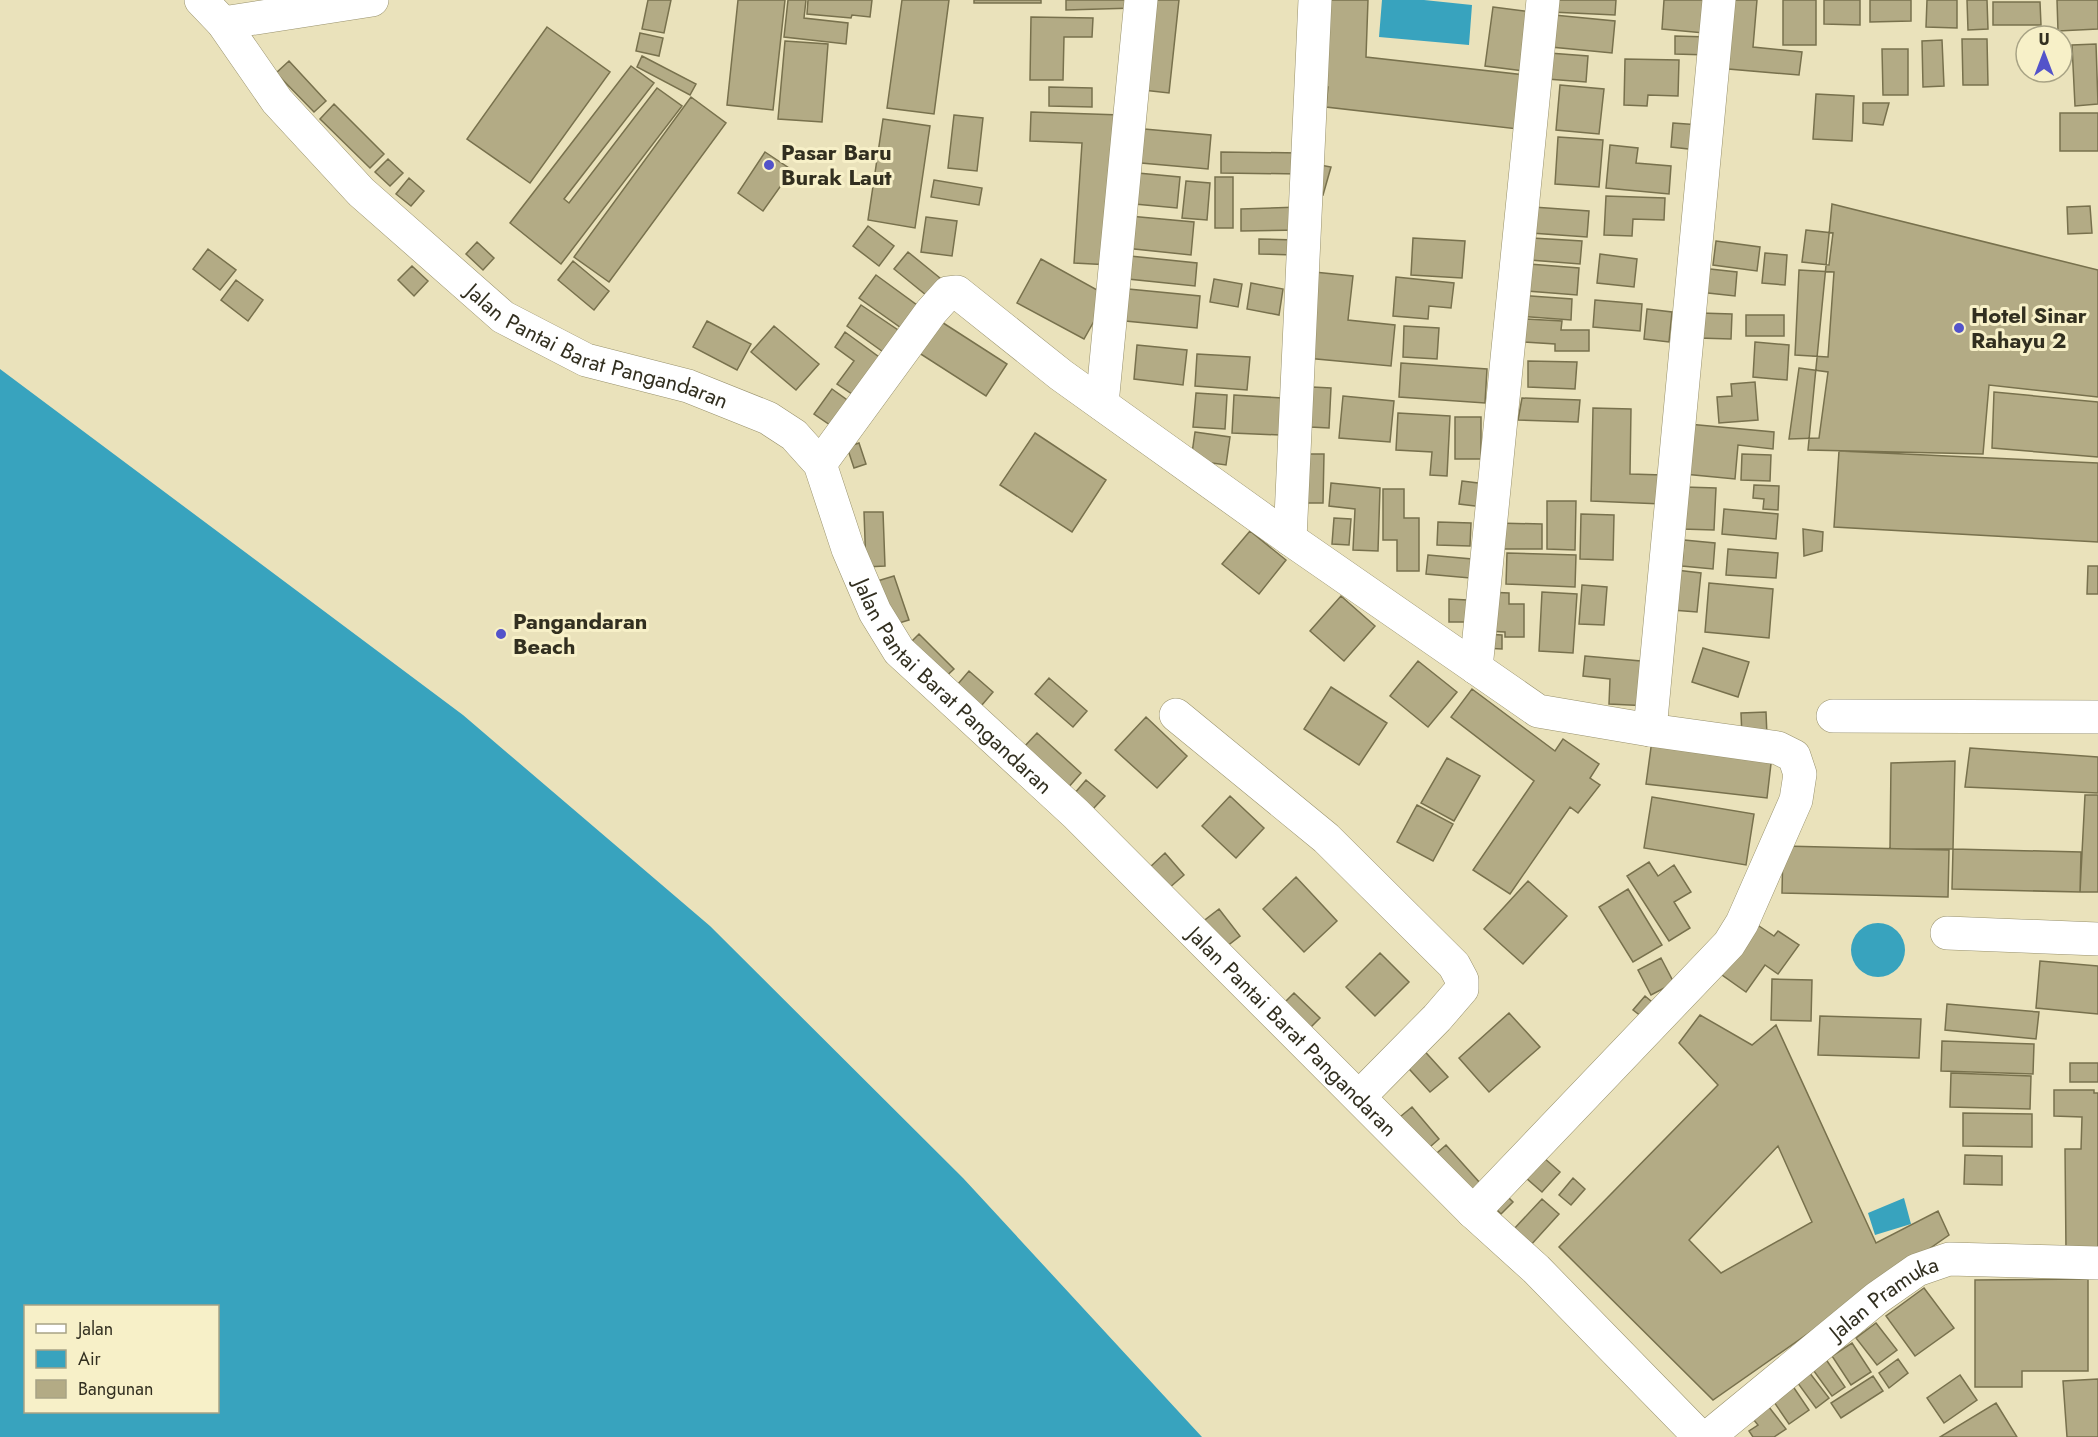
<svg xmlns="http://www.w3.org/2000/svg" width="2098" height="1437" font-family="Jost,sans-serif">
  <rect width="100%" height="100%" fill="#eae2bb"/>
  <path fill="#38a3be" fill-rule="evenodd" d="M1382 0H1424L1472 5 1469 45 1379 37Z
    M0 369 463 715 710 926 963 1178 1202 1437H0ZM218 1306V1412H26V1306Z
    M1851 950a27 27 0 1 1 54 0a27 27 0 1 1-54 0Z
    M1904 1198 1911 1224 1875 1235 1868 1213Z"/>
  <path fill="#b3ab85" stroke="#78714d" stroke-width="1.5" fill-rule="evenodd" d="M648 0H671L664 33 642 29Z
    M738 0H785L773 110 727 105Z
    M788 0H806L804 18 848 23 846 44 784 37Z
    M808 0H872L870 17 852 15 851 18 807 14Z
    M902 0H949L934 114 887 108Z
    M974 0H1041V3H974Z
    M1066 0H1135V8L1066 10Z
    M1143 0H1179L1169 93 1134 89Z
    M1323 0H1368L1366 57 1525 75 1518 129 1326 107 1328 87H1320Z
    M1552 0H1616L1615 15 1551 12Z
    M1664 0H1707L1704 33 1662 29Z
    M1724 0H1757L1753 47 1802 52 1799 75 1717 68Z
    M1783 0H1816V45H1783Z
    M1824 0H1860V25L1824 24Z
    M1870 0H1911V21L1870 22Z
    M1927 0H1957V28L1926 27Z
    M1967 0H1987L1988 29 1968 30Z
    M2057 0H2098V29L2058 31Z
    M1993 2H2040L2041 25H1993Z
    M1493 7 1539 13 1531 72 1485 66Z
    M1554 15 1615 21 1612 53 1551 47Z
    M1031 17 1093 18 1092 37H1064L1063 80H1030Z
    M547 27 610 72 530 183 467 139Z
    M640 33 663 38 659 56 636 51Z
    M1675 36 1708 37V55L1675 54Z
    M1962 39H1987L1988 85H1963Z
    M1942 40 1944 86 1923 87 1922 41Z
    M785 41 828 44 822 122 778 119Z
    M2096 44 2098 104 2075 106 2072 45Z
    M1882 49H1908V95H1883Z
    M1549 53 1588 56 1586 82 1547 79Z
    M642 56 696 84 690 95 637 67Z
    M1625 59 1679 60 1678 96 1648 95 1647 106 1624 105Z
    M289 61 326 101 314 112 276 73Z
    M631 66 654 83 564 199 569 203 657 88 682 106 561 264 510 223Z
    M1560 85 1604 89 1599 134 1556 130Z
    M1049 87 1092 88V107L1049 106Z
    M1816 94 1854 96 1852 141 1813 139Z
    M691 97 726 123 609 282 574 257Z
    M1863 103H1889L1883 125 1863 123Z
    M334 104 384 154 370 168 320 119Z
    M1031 112 1121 115 1111 265 1074 263 1082 143 1030 141Z
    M2060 113H2098V151H2060Z
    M954 115 983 118 977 171 948 168Z
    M883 119 930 126 915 228 868 220Z
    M1673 123 1700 125 1697 150 1671 147Z
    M1133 128 1211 135 1208 169 1130 162Z
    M1558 137 1603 140 1599 187 1555 184Z
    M1610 145 1638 148 1636 163 1671 166 1669 194 1606 188Z
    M765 152 792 170 763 211 738 193Z
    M1221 152 1300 153V174L1221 173Z
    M388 159 403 173 390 186 375 172Z
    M1320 165 1331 167 1323 195 1313 192Z
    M1127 172 1180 177 1177 208 1124 203Z
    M1215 177H1233V228H1215Z
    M409 178 424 191 411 206 396 194Z
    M934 180 982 188 979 205 931 197Z
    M1186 181 1210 183 1207 220 1182 218Z
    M1606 196 1665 198 1664 220 1633 219 1632 236 1604 235Z
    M1832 204 2098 270V397L1989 385 1983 454 1808 450Z
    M2090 206 2092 233 2068 234 2067 207Z
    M1300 207 1301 230 1241 231V209Z
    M1533 207 1589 211 1587 237 1531 233Z
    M1129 216 1194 222 1191 255 1125 248Z
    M926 217 957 221 952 256 921 252Z
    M868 226 894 246 879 266 853 246Z
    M1806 230 1833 233 1829 265 1802 262Z
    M1413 238 1465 241 1462 278 1411 275Z
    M1532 238 1582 241 1580 264 1530 260Z
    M1259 239 1295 240 1294 255 1259 254Z
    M1716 241 1760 247 1757 271 1713 265Z
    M477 242 494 258 483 270 466 254Z
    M208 249 236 270 220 290 193 269Z
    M908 252 940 278 926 295 894 269Z
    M1765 253 1787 255 1785 285 1762 283Z
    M1600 254 1637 259 1634 287 1597 283Z
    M1130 256 1197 263 1195 286 1128 279Z
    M1041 259 1108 296 1084 339 1017 303Z
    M573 261 609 291 594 310 558 280Z
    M1529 264 1579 268 1577 295 1527 291Z
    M412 266 428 281 414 296 398 280Z
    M1701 268 1737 272 1735 296 1699 292Z
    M1799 270 1834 272 1828 357 1795 355Z
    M1314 272 1353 276 1348 320 1395 325 1391 366 1306 358Z
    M876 275 921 308 904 330 859 298Z
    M1396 277 1454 283 1451 308 1429 306 1428 319 1393 316Z
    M1214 279 1242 284 1238 307 1210 302Z
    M236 280 263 300 248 321 221 300Z
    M1251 283 1283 289 1279 315 1247 309Z
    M1118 288 1200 296 1197 328 1115 320Z
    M1518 295 1572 299 1571 320 1516 316Z
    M1595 300 1642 304 1640 331 1593 327Z
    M861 305 901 332 886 354 847 326Z
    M1647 309 1672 312 1669 342 1644 339Z
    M1700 313 1732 314 1731 339 1698 338Z
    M1746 315H1784V336H1746Z
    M937 319 1007 364 986 396 916 351Z
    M1526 319 1562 321 1561 330H1589V351H1555V344L1524 342Z
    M707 321 751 344 737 370 693 347Z
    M774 326 819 364 796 390 751 352Z
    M1404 326 1439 328 1437 359 1403 357Z
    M845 332 879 357 852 394 837 384 854 361 835 347Z
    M1755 342 1789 345 1787 380 1753 377Z
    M1137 345 1187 350 1183 385 1134 379Z
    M1197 354 1250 357 1247 390 1195 386Z
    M1528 361 1577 362 1575 389 1528 387Z
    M1401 363 1487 369 1485 403 1399 397Z
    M1799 368 1828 372 1819 438 1789 439Z
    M1755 382 1758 420 1719 423 1717 397 1732 396 1731 384Z
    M1312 387 1331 388 1329 428 1310 427Z
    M832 389 850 402 833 427 814 414Z
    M1994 392 2098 402V457L1992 448Z
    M1196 393 1227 395 1225 429 1193 427Z
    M1234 395 1282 398 1280 435 1232 433Z
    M1343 396 1394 401 1390 442 1339 438Z
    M1522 398 1580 400 1578 422 1518 420Z
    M1593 408 1631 409 1630 474 1663 475 1662 504 1591 501Z
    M1398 413 1450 416 1447 476 1430 475 1432 452 1396 450Z
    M1455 417H1481V459H1455Z
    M1688 424 1774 432 1773 449 1738 445 1735 479 1684 474Z
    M1195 432 1230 437 1226 465 1191 460Z
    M1035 433 1106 480 1072 532 1000 485Z
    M859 443 866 464 854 468 847 447Z
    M1839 451 2098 463V542L1834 527Z
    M1301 454H1324L1323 503H1300Z
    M1742 454 1771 455 1770 481 1741 480Z
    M1462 481 1486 484 1483 507 1459 504Z
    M1331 483 1380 488 1378 551 1353 550 1355 509 1329 506Z
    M1754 485 1779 486 1778 510 1763 509 1764 499 1753 498Z
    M1684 487 1716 488 1714 530 1682 529Z
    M1383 489H1404V518H1419V571H1397V540H1383Z
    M1547 501H1576L1575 550 1547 549Z
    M1724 509 1778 514 1776 539 1722 534Z
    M864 512H883L885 566 866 567Z
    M1581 514 1614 515 1613 560 1580 559Z
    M1334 518 1351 519 1349 545 1332 544Z
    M1438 522 1471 523 1470 546 1437 545Z
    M1496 523 1542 524V549H1496Z
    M1803 529 1823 532 1822 551 1804 556Z
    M1250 531 1286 560 1259 594 1222 564Z
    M1684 540 1715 543 1713 569 1682 566Z
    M1728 549 1778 553 1776 578 1726 575Z
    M1507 553 1576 555 1575 587 1506 584Z
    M1428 555 1472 559 1470 578 1426 574Z
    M2088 566H2098V594H2087Z
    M1676 570 1701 573 1697 612 1672 610Z
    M894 576 909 620 889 626 874 582Z
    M1709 583 1773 589 1769 638 1705 632Z
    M1582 585 1607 587 1604 625 1579 624Z
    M1486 592 1509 593V604H1524V637H1505V632L1485 631Z
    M1542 592 1577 594 1573 653 1539 651Z
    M1341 596 1375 626 1344 661 1310 631Z
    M1449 599 1467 600 1466 622H1449Z
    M919 634 954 669 940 682 906 647Z
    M1484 634 1502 635V649L1483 648Z
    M1703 648 1749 662 1738 697 1692 682Z
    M1585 656 1652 662 1650 706 1609 704 1610 679 1583 676Z
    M1418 661 1457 692 1428 727 1390 696Z
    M969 671 993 692 976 712 952 691Z
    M1049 678 1087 711 1073 727 1035 694Z
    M1331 687 1387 723 1359 765 1304 729Z
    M1472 689 1555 751 1563 739 1599 764 1590 778 1600 785 1578 813 1570 807 1510 894 1473 870 1534 781 1451 717Z
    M1766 712 1767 736 1742 737 1741 713Z
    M1146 717 1187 756 1157 788 1115 750Z
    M1037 733 1081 773 1067 789 1023 748Z
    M1652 740 1772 755 1767 798 1646 784Z
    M1970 748 2098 757V793L1965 787Z
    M1447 758 1480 776 1454 821 1421 803Z
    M1955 761 1953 849H1890L1891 763Z
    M1086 780 1105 796 1093 809 1074 794Z
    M2085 795H2098V892H2080Z
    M1230 796 1264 828 1236 858 1202 826Z
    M1652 797 1754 814 1746 865 1644 848Z
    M1417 805 1453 824 1433 861 1397 842Z
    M1783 846 1949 850 1948 897 1782 893Z
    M1953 849 2081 852 2080 892 1952 889Z
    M1165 853 1184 875 1168 889 1149 868Z
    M1649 862 1658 876 1674 865 1691 892 1674 902 1690 928 1669 941 1627 876Z
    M1296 877 1337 921 1304 952 1263 909Z
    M1528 881 1567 916 1523 964 1484 929Z
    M1628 889 1662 945 1633 962 1599 907Z
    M1219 909 1240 936 1222 950 1201 923Z
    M1750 920 1774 936 1778 931 1799 945 1778 974 1765 965 1746 992 1715 970Z
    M1380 953 1409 982 1375 1016 1346 987Z
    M1661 958 1674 983 1651 995 1638 970Z
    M2040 961 2098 966V1014L2036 1008Z
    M1772 979 1812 980 1811 1021 1771 1020Z
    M1294 993 1320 1018 1306 1032 1280 1007Z
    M1645 996 1657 1006 1646 1020 1633 1010Z
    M1947 1004 2039 1012 2036 1039 1945 1030Z
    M1509 1013 1540 1047 1489 1092 1459 1058Z
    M1700 1015 1752 1045 1776 1025 1876 1243 1938 1211 1949 1235 1713 1400 1559 1247 1718 1085 1679 1043ZM1778 1146 1812 1222 1721 1273 1689 1240Z
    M1820 1016 1921 1019 1919 1058 1818 1055Z
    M1942 1041 2034 1044 2033 1074 1941 1071Z
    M1419 1045 1448 1077 1430 1092 1401 1060Z
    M2070 1063H2098V1082H2070Z
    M1951 1073 2031 1076 2030 1109 1950 1107Z
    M2054 1090H2094V1093H2098V1250H2066L2065 1149H2081L2082 1117 2054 1116Z
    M1412 1107 1439 1139 1422 1154 1395 1121Z
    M1963 1113 2032 1114V1147L1963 1146Z
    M1446 1145 1480 1183 1464 1197 1430 1159Z
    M1535 1150 1560 1172 1542 1192 1517 1170Z
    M1965 1155 2002 1156V1185L1964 1184Z
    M1573 1178 1585 1189 1571 1205 1559 1195Z
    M1501 1190 1513 1202 1501 1214 1489 1202Z
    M1542 1199 1559 1214 1530 1246 1513 1230Z
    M2088 1279V1371H2022V1387H1975V1280Z
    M1924 1288 1954 1328 1915 1356 1886 1316Z
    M1876 1323 1897 1350 1877 1365 1856 1338Z
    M1852 1343 1871 1372 1851 1385 1832 1356Z
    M1825 1358 1845 1387 1832 1396 1811 1367Z
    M1898 1359 1908 1373 1889 1388 1879 1373Z
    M1809 1372 1829 1398 1816 1408 1797 1382Z
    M1960 1375 1977 1400 1944 1423 1927 1398Z
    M1873 1376 1883 1391 1841 1418 1831 1403Z
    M2098 1379V1437H2067L2063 1381Z
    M1792 1385 1809 1410 1789 1424 1772 1399Z
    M1765 1402 1786 1429 1774 1437H1753L1749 1431 1758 1425 1749 1414Z
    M1996 1403 2017 1437H1940Z"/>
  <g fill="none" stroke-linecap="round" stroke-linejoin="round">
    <g stroke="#98916c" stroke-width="34">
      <g id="minor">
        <path id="s1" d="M201 0 223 23 277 101 361 192 503 317 586 360 688 386 768 418 794 435 820 464 848 549 875 612 899 651 1076 814 1473 1212 1536 1269 1700 1437"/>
        <path d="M223 23 372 0"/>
        <path d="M1102 404 1141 0"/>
        <path d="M820 464 931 312 948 293 957 292 1061 375 1290 539 1538 711 1650 730 1778 748 1794 756 1800 774 1796 800 1742 923 1729 944 1473 1212"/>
        <path d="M1290 539 1315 0"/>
        <path d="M1476 668 1543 0"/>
        <path d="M1176 715 1326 838 1454 965 1462 980V989L1437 1018 1359 1097"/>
        <path d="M1833 716 2098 717"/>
        <path d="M1650 730 1719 0"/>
        <path d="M1947 933 2098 939"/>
        <path id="s2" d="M1708 1437 1877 1298 1917 1270 1949 1259 2098 1263"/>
      </g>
    </g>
    <use href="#minor" stroke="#fff" stroke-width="33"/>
  </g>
  <g fill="#5353ca" stroke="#f7f0c8" stroke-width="2">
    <circle cx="769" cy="165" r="6"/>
    <circle cx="1959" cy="328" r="6"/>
    <circle cx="501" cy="634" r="6"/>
  </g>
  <g text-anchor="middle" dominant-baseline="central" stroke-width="6" stroke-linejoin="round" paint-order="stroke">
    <g font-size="22" font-weight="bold" fill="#322f20" stroke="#f7f0c8" text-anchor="start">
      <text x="781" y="152">Pasar Baru<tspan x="781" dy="25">Burak Laut</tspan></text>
      <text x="1971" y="315">Hotel Sinar<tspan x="1971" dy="25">Rahayu 2</tspan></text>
      <text x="513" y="621">Pangandaran<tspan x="513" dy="25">Beach</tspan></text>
    </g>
    <g font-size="22" fill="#322f20" stroke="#f7f0c8">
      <text stroke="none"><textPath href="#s1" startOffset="538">Jalan Pantai Barat Pangandaran</textPath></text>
      <text stroke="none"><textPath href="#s1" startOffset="1060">Jalan Pantai Barat Pangandaran</textPath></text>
      <text stroke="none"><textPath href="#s1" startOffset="1546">Jalan Pantai Barat Pangandaran</textPath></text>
      <text stroke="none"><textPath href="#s2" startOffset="225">Jalan Pramuka</textPath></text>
    </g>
  </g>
  <rect x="24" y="1305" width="195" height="108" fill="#f7f0c8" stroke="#a8a385" stroke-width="1.5"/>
  <rect x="36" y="1324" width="30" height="9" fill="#ffffff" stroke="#a8a385" stroke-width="1.5"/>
  <text x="78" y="1335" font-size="18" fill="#322f20">Jalan</text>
  <rect x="36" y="1350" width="30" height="18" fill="#38a3be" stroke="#a8a385" stroke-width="1.5"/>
  <text x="78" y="1365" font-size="18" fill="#322f20">Air</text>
  <rect x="36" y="1380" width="30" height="18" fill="#b3ab85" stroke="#a8a385" stroke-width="1.5"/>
  <text x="78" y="1395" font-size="18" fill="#322f20">Bangunan</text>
  <g transform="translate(2044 54)"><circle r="28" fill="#f7f0c8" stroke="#a8a385" stroke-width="1.5"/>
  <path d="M0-4.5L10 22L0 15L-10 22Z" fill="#5353ca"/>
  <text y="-9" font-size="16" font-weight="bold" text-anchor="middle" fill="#322f20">U</text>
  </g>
</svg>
